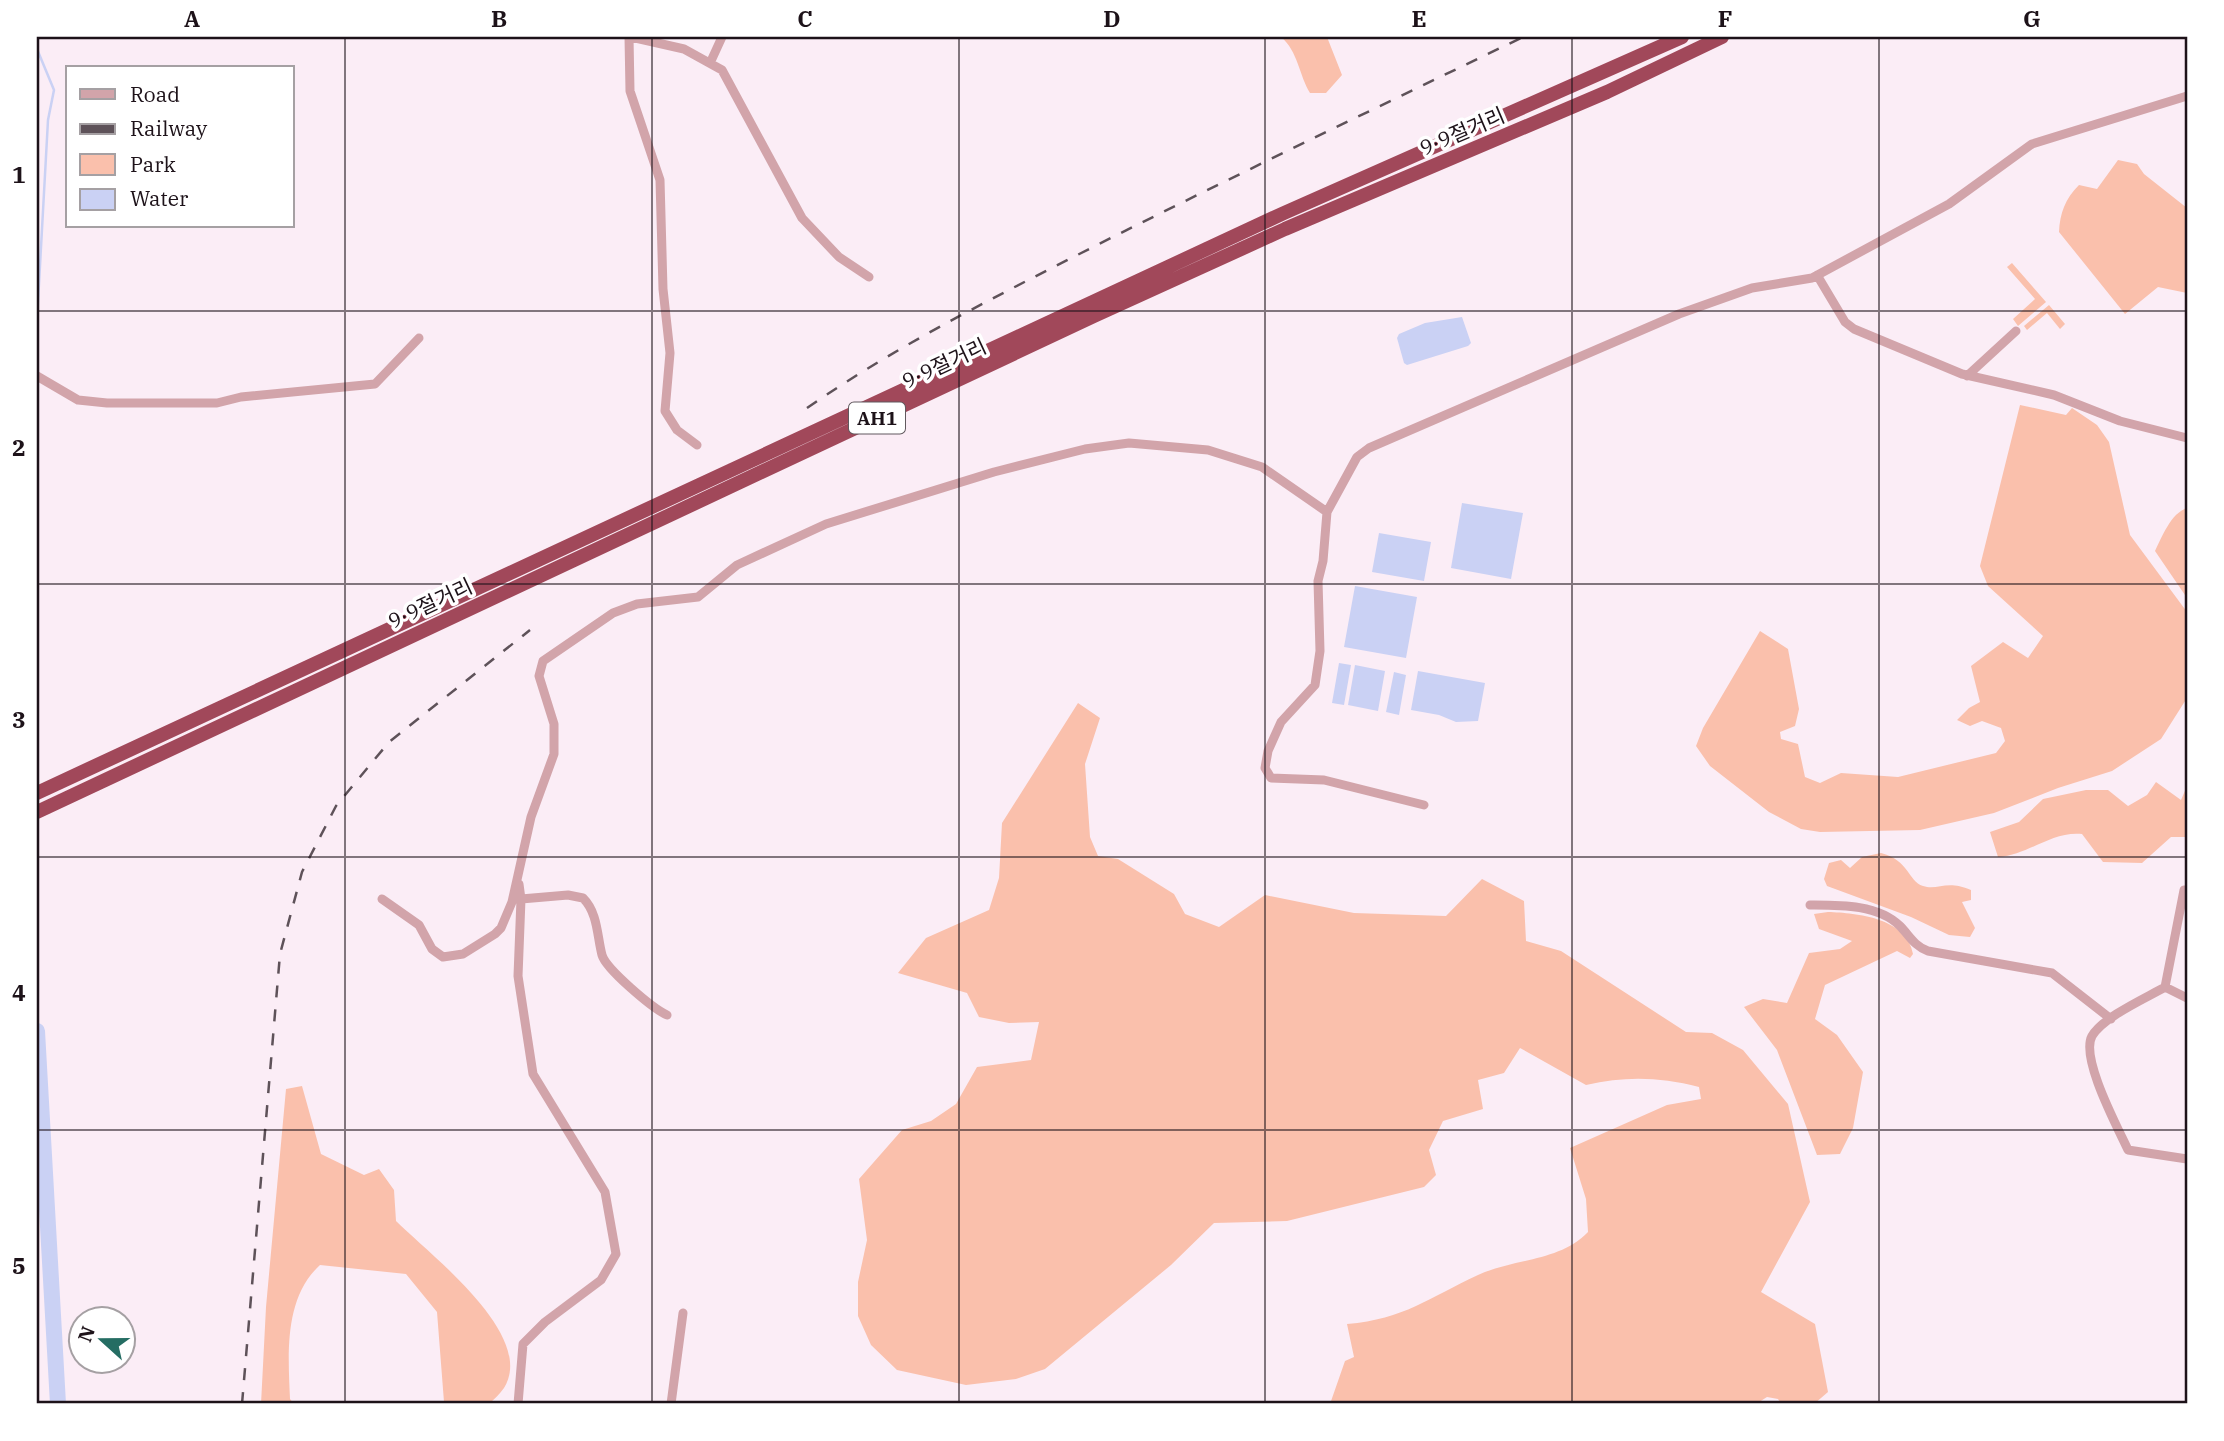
<svg xmlns="http://www.w3.org/2000/svg" width="2224" height="1441" font-family="'IBM Plex Serif','Noto Sans KR',serif">
  <rect width="100%" height="100%" fill="#fbedf6"/>
  <path fill="#fac0ac" d="M1281 37H1327L1342 75 1326 93H1310C1299 75 1298 51 1281 37Z
    M2118 160 2137 164 2144 174 2187 208V293L2158 287 2125 314 2059 232C2060 213 2065 199 2079 185L2097 189Z
    M2012 263 2046 302 2018 326 2013 319 2035 299 2007 267Z
    M2049 305 2065 324 2060 329 2047 313 2027 330 2024 326Z
    M2020 405 2066 415 2072 408 2097 425 2109 442 2130 535 2187 612V698L2161 739 2112 771 2058 788 1994 813 1920 830 1820 832 1801 829 1769 812 1710 766 1696 746 1703 728 1760 631 1788 649 1799 709 1795 726 1780 732 1781 739 1798 744 1805 777 1820 783 1841 773 1898 777 1996 753 2005 741 2001 728 1982 721 1970 726 1957 720 1969 708 1980 702 1971 666 2003 642 2028 658 2043 636 1988 586 1980 566Z
    M2187 508V598L2155 551C2162 537 2171 513 2187 508Z
    M1078 703 1100 718 1085 764 1090 837 1098 856 1118 859 1174 894 1185 914 1219 927 1265 895 1354 913 1446 916 1482 879 1524 901 1526 941 1561 951 1686 1032 1712 1033 1743 1050 1788 1104 1810 1202 1761 1292 1815 1324 1828 1392 1814 1404H1781L1778 1399 1767 1397 1756 1404H1330L1345 1361 1354 1357 1347 1324C1405 1319 1428 1298 1478 1275 1515 1258 1559 1262 1588 1232L1586 1199 1570 1148 1667 1105 1701 1099 1699 1087C1659 1077 1626 1076 1586 1085L1520 1048 1504 1073 1478 1080 1483 1109 1443 1121 1429 1150 1436 1175 1424 1187 1287 1221 1214 1223 1171 1265 1045 1369 1016 1379 966 1385 897 1370 871 1345 858 1316V1282L867 1240 859 1179 902 1130 931 1121 956 1104 977 1067 1031 1060 1039 1022 1009 1023 979 1017 967 993 898 973 926 938 989 910 999 878 1002 823Z
    M2156 782 2181 800 2187 786V837H2171L2142 863 2103 862 2082 834C2051 831 2029 855 1998 857L1990 832 2019 822 2043 799 2086 790H2108L2128 806 2147 795Z
    M1881 853C1909 860 1908 881 1923 886 1938 891 1946 879 1971 890V900L1962 902 1975 928 1970 937 1949 935 1911 917 1827 886 1824 879 1829 863 1841 860 1850 868 1862 857Z
    M1828 912C1857 913 1907 918 1913 954L1910 958 1897 951 1825 985 1815 1019 1837 1035 1863 1072 1853 1128 1840 1154 1817 1155 1777 1050 1744 1007 1763 999 1787 1003 1809 953 1840 949 1852 941 1819 929 1814 914Z
    M302 1086 321 1154 364 1175 379 1169 394 1190 396 1221C429 1254 537 1335 504 1388 500 1394 494 1399 489 1404H427L444 1402 437 1312 406 1274 320 1265C284 1298 288 1353 290 1399L294 1404H261L266 1307 286 1089Z"/>
  <path fill="#cad1f4" d="M1462 317 1471 343 1468 346 1407 365 1404 363 1397 338 1399 334 1425 323Z
    M1462 503 1523 513 1511 579 1451 568Z
    M1379 533 1431 542 1424 581 1372 572Z
    M1355 586 1417 597 1406 658 1344 647Z
    M1339 663 1351 665 1344 705 1332 703Z
    M1355 665 1385 671 1378 711 1348 705Z
    M1418 671 1485 683 1478 721 1456 722 1439 715 1411 710Z
    M1394 672 1406 675 1399 715 1386 712Z"/>
  <g fill="none" stroke-linecap="round" stroke-linejoin="round">
    <path stroke="#cad1f4" stroke-width="2.5" d="M37 49 54 90 48 120 37 320"/>
    <path stroke="#cad1f4" stroke-width="16" d="M37 1031 58 1404"/>
    <path stroke="#d2a4aa" stroke-width="9" d="M629 37 630 91 660 180 663 289 670 353 665 411 677 430 697 445
      M631 37 684 49 722 70 802 218 839 257 869 277
      M711 61 722 37
      M1817 275 1845 322 1854 329 1962 374 2054 395 2120 421 2187 438
      M37 376 78 400 107 403H217L241 397 375 384 419 338
      M1967 376 2016 331
      M1424 805 1324 780 1271 778 1265 768 1268 751 1281 722 1315 685 1320 651 1318 581 1323 561 1327 512 1357 457 1369 448 1679 314 1752 288 1812 278 1949 204 2032 144 2187 96
      M382 899 419 925 432 949 443 957 463 954 495 934 501 928 512 902 531 817 554 754V724L539 676 543 661 613 613 637 604 698 597 737 565 826 524 994 472 1085 449 1129 443 1208 450 1262 467 1327 512
      M521 899 568 895 583 898C598 913 597 936 602 955 606 969 652 1008 667 1015
      M1810 905C1839 905 1878 904 1900 926 1909 935 1914 946 1928 951L2052 973 2111 1019
      M2165 987 2184 890
      M2187 998 2165 987C2146 998 2103 1017 2092 1036 2080 1058 2118 1128 2128 1150L2187 1159
      M518 1404 523 1344 545 1322 601 1280 616 1254 605 1192 533 1074 518 976 521 899 519 884
      M671 1404 683 1313"/>
    <path stroke="#a1485a" stroke-width="14" d="M37 793 1284 213 1682 37
      M37 812 1094 316 1285 229 1607 92 1722 37"/>
    <path stroke="#5e5259" stroke-width="2.5" stroke-dasharray="12 12" stroke-linecap="butt" d="M807 408C898 345 995 297 1093 247 1236 175 1380 106 1523 37
      M242 1404 280 954 302 872 336 806 389 742 530 630"/>
  </g>
  <path fill="none" stroke="#1d1219" stroke-width="2" stroke-opacity="0.55" d="M345 37V1404M652 37V1404M959 37V1404M1265 37V1404M1572 37V1404M1879 37V1404M37 311H2187M37 584H2187M37 857H2187M37 1130H2187"/>
  <g text-anchor="middle" dominant-baseline="central" stroke-width="7" stroke-linejoin="round" paint-order="stroke">
    <rect fill="#fff" stroke="#61595e" stroke-width="2" x="849" y="402.5" width="56" height="31" rx="5"/>
    <g font-size="19" font-weight="bold" fill="#1d1219">
      <text x="877" y="418">AH1</text>
    </g>
    <g font-size="21" fill="#1d1219" stroke="#fff">
      <text transform="translate(1462 131) rotate(-23)">9·9절거리</text>
      <text transform="translate(944 363) rotate(-25)">9·9절거리</text>
      <text transform="translate(430 603) rotate(-25)">9·9절거리</text>
    </g>
  </g>
  <rect width="2224" height="1441" fill="none" stroke="#ffffff" stroke-width="77"/>
  <rect x="66" y="66" width="228" height="161" fill="#ffffff" stroke="#a5a0a3" stroke-width="2"/>
  <rect x="80" y="89" width="35" height="10" fill="#d2a4aa" stroke="#a5a0a3" stroke-width="2"/>
  <text x="130" y="102" font-size="21" fill="#1d1219">Road</text>
  <rect x="80" y="124" width="35" height="10" fill="#5e5259" stroke="#a5a0a3" stroke-width="2"/>
  <text x="130" y="136" font-size="21" fill="#1d1219">Railway</text>
  <rect x="80" y="154" width="35" height="21" fill="#fac0ac" stroke="#a5a0a3" stroke-width="2"/>
  <text x="130" y="172" font-size="21" fill="#1d1219">Park</text>
  <rect x="80" y="189" width="35" height="21" fill="#cad1f4" stroke="#a5a0a3" stroke-width="2"/>
  <text x="130" y="206" font-size="21" fill="#1d1219">Water</text>
  <g transform="translate(102 1340) rotate(291)"><circle r="33" fill="#ffffff" stroke="#a5a0a3" stroke-width="2"/>
  <path d="M0-5L12 26L0 18L-12 26Z" fill="#256d63"/>
  <text y="-10" font-size="19" font-weight="bold" text-anchor="middle" fill="#1d1219">N</text>
  </g>
  <rect x="38" y="38" width="2148" height="1364" fill="none" stroke="#1d1219" stroke-width="2.5"/>
  <g font-size="23" text-anchor="middle" font-weight="bold" fill="#1d1219">
    <text x="192" y="27">A</text>
    <text x="499" y="27">B</text>
    <text x="805" y="27">C</text>
    <text x="1112" y="27">D</text>
    <text x="1419" y="27">E</text>
    <text x="1725" y="27">F</text>
    <text x="2032" y="27">G</text>
    <text x="19" y="183">1</text>
    <text x="19" y="456">2</text>
    <text x="19" y="728">3</text>
    <text x="19" y="1001">4</text>
    <text x="19" y="1274">5</text>
  </g>
</svg>
